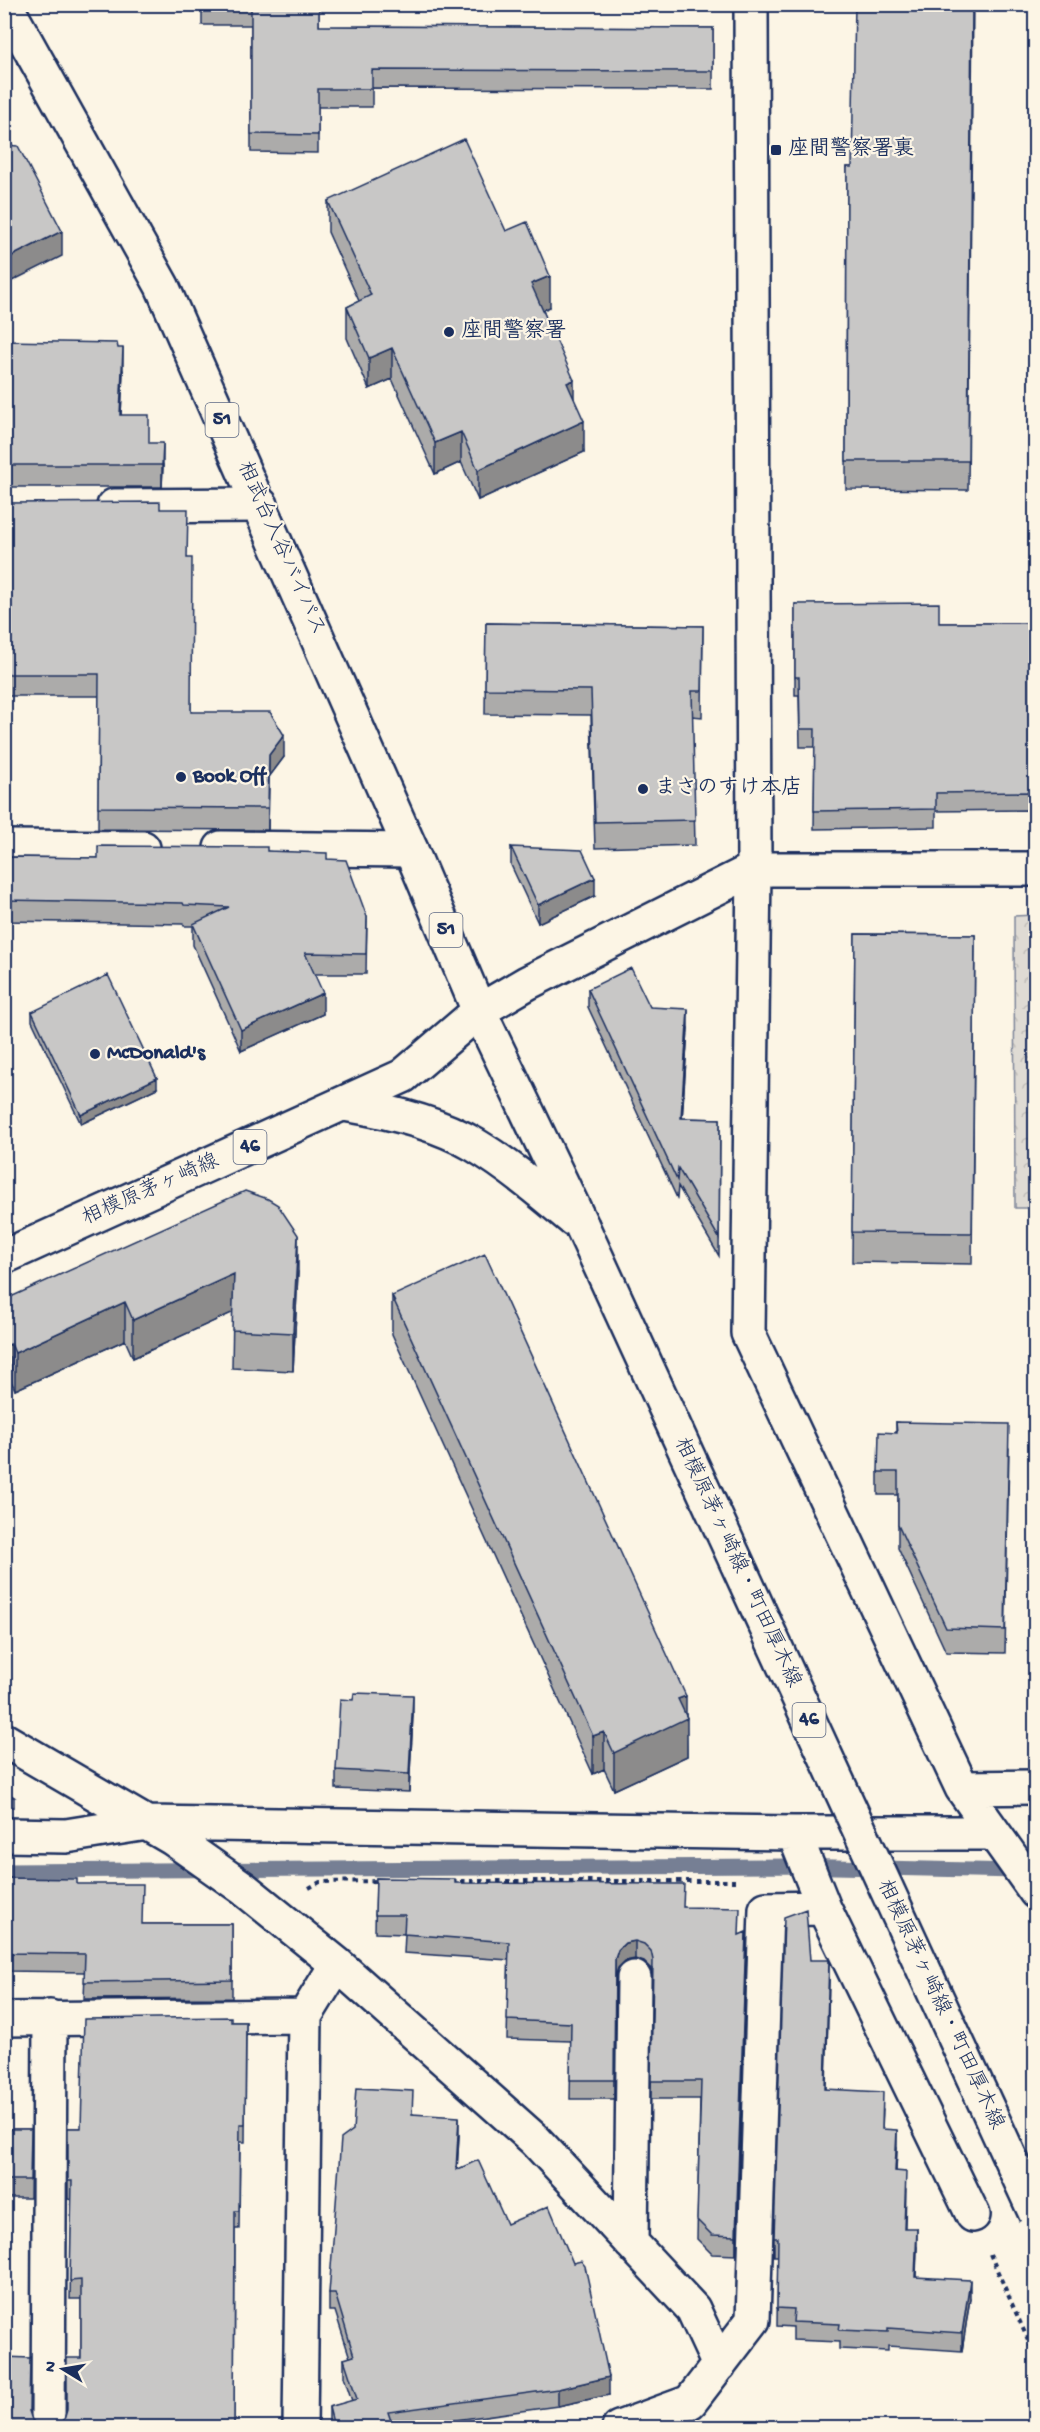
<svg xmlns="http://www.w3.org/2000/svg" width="1040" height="2432" font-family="'Gochi Hand','Klee One',sans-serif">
  <defs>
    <pattern id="forest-crowns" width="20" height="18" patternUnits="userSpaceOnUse" patternTransform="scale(1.5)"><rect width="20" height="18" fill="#dfdbd4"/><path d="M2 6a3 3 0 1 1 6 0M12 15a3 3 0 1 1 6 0" fill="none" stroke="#bfbcb8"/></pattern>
  </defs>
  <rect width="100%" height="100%" fill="#fcf5e5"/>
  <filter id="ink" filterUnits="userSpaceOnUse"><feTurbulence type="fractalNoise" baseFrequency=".0167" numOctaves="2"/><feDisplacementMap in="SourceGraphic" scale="12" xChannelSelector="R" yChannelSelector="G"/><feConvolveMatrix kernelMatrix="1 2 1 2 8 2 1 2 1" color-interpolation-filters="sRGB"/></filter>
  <g filter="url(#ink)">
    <path fill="url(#forest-crowns)" stroke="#7d8599" stroke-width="1.5" d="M1035 915V1208H1015L1014 916Z"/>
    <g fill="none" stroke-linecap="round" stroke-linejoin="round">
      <path stroke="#767f94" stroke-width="15" d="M4 1871 789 1866 1018 1871"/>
      <g stroke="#1b2f5e" stroke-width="38">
        <path id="minor" d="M751 4 754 869 748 1333 962 1788 1036 1892
          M114 506 261 505
          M4 847 143 848
          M221 848 411 850
          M479 1011 527 983 754 869H1036
          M4 1740 172 1838 243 1888 337 1964 535 2140 693 2309 719 2365
          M962 1788 1036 1787
          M794 1833 824 1908 973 2215
          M4 1835 66 1836 147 1823 794 1833H993
          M4 2019 305 2016
          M631 2243 634 1978
          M48 2428 50 2017
          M300 2428 305 2016 337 1964
          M619 2428 690 2402 753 2320 766 1909 824 1908"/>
      </g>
      <g stroke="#1b2f5e" stroke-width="38">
        <path id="major" d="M5 4 162 286 411 850 479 1011 582 1226
          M344 1104C387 1111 436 1122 475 1145 510 1166 542 1193 574 1220
          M4 1257 403 1076 479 1011"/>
      </g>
      <path stroke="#1b2f5e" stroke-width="4" stroke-dasharray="4.5 4.5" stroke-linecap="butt" d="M452 1881H735
        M309 1888 320 1882 378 1881
        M990 2254 1036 2358"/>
      <use href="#minor" stroke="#fcf5e5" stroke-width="33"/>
      <use href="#major" stroke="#fcf5e5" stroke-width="33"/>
      <g stroke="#1b2f5e" stroke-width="38" stroke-linecap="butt">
        <path id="major-bridge" d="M582 1226 1036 2214"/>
      </g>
      <use href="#major-bridge" stroke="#fcf5e5" stroke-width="33"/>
    </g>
    <path fill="#acabaa" stroke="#1b2f5e" stroke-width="1.5" d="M202 4H319V26L713 28V89L372 88V107H318V153L251 152V25H202Z
      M973 4 968 490 846 489 847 167H852Z
      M328 201 506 231 550 307 543 310 574 400 584 452 478 500 461 462 435 474 392 379 369 389 347 338V307L359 301 328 232Z
      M4 341 123 370 121 415 149 443 163 465 162 487H4Z
      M4 503 160 509 187 558 191 712 284 757 269 777 268 830 98 829 99 696H4Z
      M795 604 939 623H1035V832H1032V810L936 811V827L814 829 815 747H800L799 695H795Z
      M486 623 703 626 702 717 692 716 695 845 595 848 591 715 485 714Z
      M511 847 595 896 538 923 511 865Z
      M267 851 327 859 367 917 366 974H314L323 1014 241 1051 193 945V926H184L183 924 4 921V857L98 858Z
      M855 934 975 935 972 1264 852 1262Z
      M588 989 650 1007 688 1028 682 1118 720 1119 719 1256 678 1186 677 1198 588 1007Z
      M32 1012 157 1088 81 1124 32 1021Z
      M298 1272 293 1371 232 1368 233 1312 133 1358 125 1340 15 1390 11 1381 4 1384V1300Z
      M392 1296 686 1715 687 1756 614 1790 604 1769 593 1774 392 1334Z
      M896 1422 1009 1448 1005 1653 946 1652 898 1548V1495H878V1472L896 1433Z
      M413 1714 409 1792 336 1789V1770Z
      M4 1791 14 1797V1807H4Z
      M4 1878 77 1884 142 1924H232V1998L84 1999 85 1972 4 1971Z
      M376 1878 455 1883 684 1907 739 1935 746 1950 736 2255 712 2254 697 2239 700 2099H651L653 1977 651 1969 644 1962 635 1959 625 1961 618 1968 615 1977 614 2099H570L571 2041 507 2039 509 1960 404 1953 405 1934 375 1933Z
      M810 1960 829 1979 826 2089 883 2110 882 2129 897 2148 896 2171 906 2190 905 2228 917 2247 916 2277 970 2298 962 2351 888 2346V2351L839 2349V2342L793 2340V2327L777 2326 778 2256H774V2238Z
      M231 2022H246L245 2142H240L239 2229H235L234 2427H56L64 2420 81 2358V2299H70L72 2200 68 2199V2128H81Z
      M413 2114 459 2135 457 2169 507 2224 609 2395 558 2406 405 2427H329V2407L352 2401 344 2377V2359L350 2358 335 2311H329V2293Z
      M4 2129H31L30 2198H4Z"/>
    <path fill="#8c8b8b" stroke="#1b2f5e" stroke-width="1.5" d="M62 231V256L4 285V260Z
      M550 276V307L531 315V284Z
      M123 348V370L120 437V415Z
      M392 348V379L369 389V358Z
      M574 380V411L567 383Z
      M584 421V452L478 500V470Z
      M461 432V462L435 474V443Z
      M163 443V465L162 487V465Z
      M284 735V757L269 777 268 830 269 755Z
      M595 878V896L538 923V905Z
      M323 993V1014L241 1051V1030Z
      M688 1009V1028L681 1137V1118Z
      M157 1078V1088L81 1124V1115Z
      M298 1235V1272L293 1371V1333Z
      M234 1274V1312L133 1358V1320Z
      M125 1302V1340L15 1390V1353Z
      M11 1344V1381L4 1384V1346Z
      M413 1695V1714L409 1792V1774Z
      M686 1696V1719L687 1718V1756L614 1790V1753L678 1699Z
      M604 1732V1769L593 1774V1736Z
      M746 1932V1950L736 2255V2236Z
      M635 1941V1959L625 1961 618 1968 615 1977 614 2099 615 1959 618 1950 625 1943Z
      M829 1960V1979L825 2107V2089Z
      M459 2117V2135L456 2188V2170Z
      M897 2130V2148L895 2189V2171Z
      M917 2228V2247L915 2295V2277Z
      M970 2280V2298L962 2351V2333Z
      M609 2377V2395L558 2406V2389Z"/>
    <path fill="#c8c7c6" stroke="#1b2f5e" stroke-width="1.5" d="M202 4H319V26L713 28V71L372 70V89H318V135L251 134V7H202Z
      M855 4H972L968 461H846L847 167H852Z
      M464 139 506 231 527 222 550 276 531 284 574 380 567 383 584 421 478 470 461 432 435 443 392 348 369 358 347 307 371 295 328 201Z
      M4 145 18 146 62 231 4 260Z
      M4 341 117 343 118 348H123L120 415H149V443H163L162 465H4Z
      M160 502V509H188L187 558H192L191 712H270L284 735 269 755 268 808 98 807 99 674H4V503Z
      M939 603V623H1035V814H1032V792L936 793V809L814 811 815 729H800L799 677H795V604Z
      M486 623 703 626 702 691H692L695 820 595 822 591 690 485 689Z
      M98 846 267 847V851L327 853V859L346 860 367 917 366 954 305 953 323 993 241 1030 193 924 229 907 184 905 183 903 4 900V857L98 858Z
      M511 847 582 850 595 878 538 905Z
      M855 934 975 935 972 1233 852 1232Z
      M631 968 650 1007 688 1009 681 1118 720 1119 719 1238 678 1168 677 1180 588 989Z
      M108 975 157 1078 81 1115 32 1012Z
      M245 1191 268 1199 278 1205 298 1235 293 1333 232 1330 234 1274 133 1320 125 1302 15 1353 11 1344 4 1346V1300Z
      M485 1254 686 1696 678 1699 687 1718 614 1753 604 1732 593 1736 392 1296Z
      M896 1422 1009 1424 1005 1630 946 1628 898 1525V1472H878L879 1432 897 1433Z
      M354 1693 413 1695 409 1774 336 1770 340 1699 353 1700Z
      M4 1791 14 1797H4Z
      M4 1878 77 1879V1884H143L142 1924H232V1980L84 1982 85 1954 4 1953Z
      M376 1878 455 1879V1883L684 1884 683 1907 740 1908 739 1935 746 1932 736 2236 712 2235 697 2220 701 2081H651L653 1960 651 1951 644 1944 635 1941 625 1943 618 1950 615 1959 614 2080H570L571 2023 507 2020 509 1942 404 1934 405 1915H375Z
      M806 1909 810 1960H829L825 2089 883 2092 882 2129 897 2130 895 2171 906 2172 904 2228H917L915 2277 970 2280 962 2333 888 2328V2332L839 2330 840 2324 793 2322 794 2309 777 2308 778 2238H774L784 1917Z
      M231 2017V2022H246L245 2124H240L239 2211H235L234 2427 56 2426 64 2420 67 2410V2358H81V2280L70 2281 72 2181H68V2128H81L84 2019Z
      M356 2088 413 2091 412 2114 459 2117 456 2170 478 2160 507 2224 549 2206 573 2263 581 2261 585 2266 609 2377 558 2389 388 2412 393 2427H334L329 2407 357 2399 344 2359 354 2356 335 2293H329L341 2139 353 2130Z
      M4 2129H31L30 2180H4Z
      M4 2357 30 2358 29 2411 32 2420 40 2427H4Z"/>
  </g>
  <g fill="#1b2f5e" stroke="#fcf5e5" stroke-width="2">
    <rect x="770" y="144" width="12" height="12" rx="3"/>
    <circle cx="449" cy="332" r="6"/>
    <circle cx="181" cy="777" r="6"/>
    <circle cx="643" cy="789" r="6"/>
    <circle cx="95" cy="1054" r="6"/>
  </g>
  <g text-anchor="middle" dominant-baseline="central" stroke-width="4.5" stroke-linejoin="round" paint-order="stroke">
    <g fill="#fcf5e5" stroke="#5e6a86" stroke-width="1.5">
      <rect x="205.5" y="403" width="33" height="34" rx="4.5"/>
      <rect x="429.5" y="913" width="33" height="34" rx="4.5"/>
      <rect x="233.5" y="1130" width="33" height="34" rx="4.5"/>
      <rect x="792.5" y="1703" width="33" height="34" rx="4.5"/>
    </g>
    <g font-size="20" font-weight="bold" fill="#1b2f5e">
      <text x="222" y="420">51</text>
      <text x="446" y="930">51</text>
      <text x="250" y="1147">46</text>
      <text x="809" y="1720">46</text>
    </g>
    <g font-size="21" font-weight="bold" fill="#1b2f5e" stroke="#fcf5e5" text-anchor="start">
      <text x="788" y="150">座間警察署裏</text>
      <text x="461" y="332">座間警察署</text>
      <text x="193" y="777">Book Off</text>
      <text x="655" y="789">まさのすけ本店</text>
      <text x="107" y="1054">McDonald's</text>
    </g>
    <g font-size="21" fill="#1b2f5e" stroke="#fcf5e5">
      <text transform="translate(280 549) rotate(66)">相武台入谷バイパス</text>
      <text transform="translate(151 1191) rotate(-24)">相模原茅ヶ崎線</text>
      <text transform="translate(736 1563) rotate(65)">相模原茅ヶ崎線・町田厚木線</text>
      <text transform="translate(939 2005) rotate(65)">相模原茅ヶ崎線・町田厚木線</text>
    </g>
  </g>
  <rect width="1040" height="2432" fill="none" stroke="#fcf5e5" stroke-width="24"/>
  <rect x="12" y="12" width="1016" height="2408" fill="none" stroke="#1b2f5e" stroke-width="2" filter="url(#ink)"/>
  <g transform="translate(63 2369) rotate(281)" stroke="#fcf5e5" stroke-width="4.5" paint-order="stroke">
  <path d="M0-4.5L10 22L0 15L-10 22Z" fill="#1b2f5e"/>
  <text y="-9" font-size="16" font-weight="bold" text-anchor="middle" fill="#1b2f5e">N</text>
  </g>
</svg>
